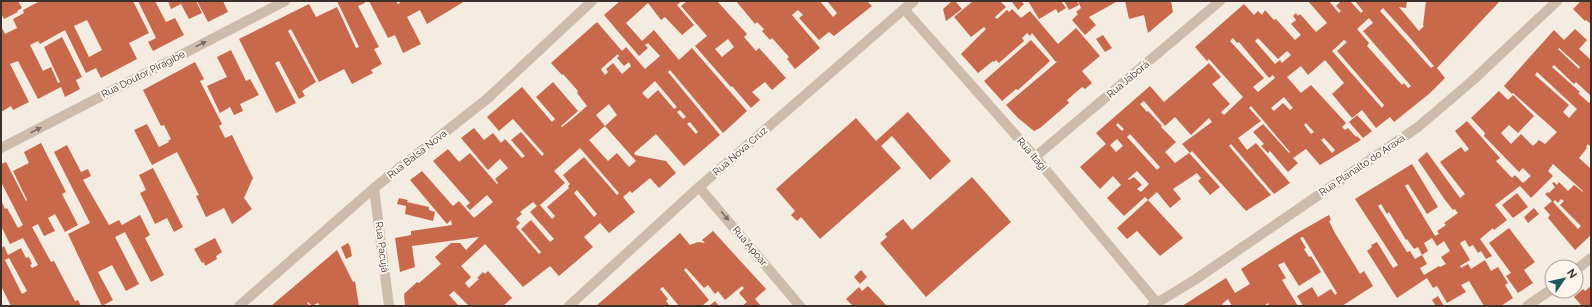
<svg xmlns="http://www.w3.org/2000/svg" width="1592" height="307" font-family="Raleway,sans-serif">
  <rect width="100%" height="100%" fill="#f4ebe1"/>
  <path fill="#c8694b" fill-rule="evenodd" d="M1 1H18L22 8 17 11 18 12 4 19 1 13Z
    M40 1H133L149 33 129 43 137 59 101 78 96 68 86 73 65 30 40 44 38 41 30 45 43 71 51 67 58 83 60 82 44 47 62 37 82 77 76 80 80 89 65 97 61 87 38 99 18 61 10 64 29 102 13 110 11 106 1 112V65H2L1 26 5 34 17 28 13 19 24 13 23 10ZM87 20 102 50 89 57 74 26Z
    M138 1H155L166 22 175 18 184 35 153 51 148 42 156 38Z
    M168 1H196L202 13 189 19 181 4 171 9Z
    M197 1H223L228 12 208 22Z
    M337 1H364L365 3 358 6 379 47 374 49 382 64 371 70 373 73 352 84 344 69 319 82 291 29 288 31 316 82 302 91 305 96 299 99 279 61 275 63 296 103 276 113 239 39 309 4 316 17 337 7 356 48 359 47Z
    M369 1H396L398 4 400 3 399 1H465L427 24 420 10 407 17 421 44 403 53 395 35 388 38Z
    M620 1H682L677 5 694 25 682 35 665 17 661 20 648 3 626 23 642 41 654 30 679 60 692 48 747 111 723 133 670 70 668 72 720 135 684 166 656 134 634 153 635 155 666 161 676 173 659 188 650 178 632 193 630 191 623 197 635 212 609 233 600 223 584 237 593 247 559 276 550 266 523 287 485 244 461 266 471 277 465 283 469 288 479 279 477 278 483 272 485 274 488 271 512 298 503 306H469L454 291 449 295 459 306H405L404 294 417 282 419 283 441 264 435 257 451 243H460L466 250 479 237 412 246 415 267 400 272 395 238 411 235V231L452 225 451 220 447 224 410 180 422 171 453 206 459 201 474 218 493 202 487 195 470 210 466 206 470 203 433 161 448 149 459 162 470 153 497 184 498 183 495 179 508 168 500 159 488 170 461 138 474 128 484 140 493 133 501 143 505 139 522 158 525 156 511 140 521 132 542 156 544 154 513 119 499 131 487 117 522 87 552 122 555 119 536 97 553 82 578 111 561 126 562 127 571 120 587 106 577 93 578 91 563 74 562 75 551 63 597 22 622 51 626 47 645 69 660 56 648 43 645 45 648 48 639 56 604 15ZM618 54 619 56 617 58 624 66 629 62 631 66 622 74 613 63 606 69 608 72 605 75 601 69ZM655 81 677 107 674 109 658 90 648 99 642 93ZM609 104 617 115 605 126 636 161 629 167 617 153 608 161 589 140 605 126 596 115ZM680 110 686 117 683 119 677 112ZM690 122 698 132 696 134 687 124ZM580 148 619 193 617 195 584 157 563 175 570 184 568 186 569 188 547 207 555 216 552 219 540 205 565 183 554 171ZM577 190 597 214 594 217 574 193ZM533 202 537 206 530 212 554 239 550 242 531 220 521 229 541 252 539 254 516 227 520 223 516 219 522 214 520 212Z
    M687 1H717L747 34 744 37 756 51 759 48 786 78 772 90 765 82 752 92 760 100 751 108 732 86 731 87 695 46 707 36 681 6ZM728 39 734 47 722 57 715 49Z
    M736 1H820L833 17 837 13 827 1H867L872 6 834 36 829 32 819 40 799 18 803 15 798 10 792 15 820 48 795 69 787 59 789 57 772 38 770 40 762 31 764 29 757 22 755 24Z
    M952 1H955L962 9 946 21 943 9Z
    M973 1H1000L1006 7 995 17 997 19 1007 10 1009 12 1012 9 1021 18 1030 11 1058 44 1076 28 1100 56 1082 71 1092 83 1085 89 1082 87 1067 100 1069 103 1040 128 1034 131 1018 118 1006 105 1058 61 1056 62 1032 33 1030 36 1027 33 1022 38 1024 41 999 63 996 60 994 62 993 61 978 73 961 54 986 29 984 27 971 37 954 17Z
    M1013 1H1021L1024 4 1018 10 1012 2Z
    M1028 1H1061L1066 8 1058 13 1056 9 1039 19Z
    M1064 1H1077L1079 5 1069 10Z
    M1078 1H1118L1089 17 1096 25 1085 35 1072 20 1078 14 1076 12 1081 8Z
    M1125 1H1171L1173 12 1148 33 1144 15 1129 19Z
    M1308 1H1329L1339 13 1341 11 1336 6 1341 1H1350L1361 13 1363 11 1355 1H1407L1406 8 1399 7 1419 31 1424 26 1423 25 1426 1H1500L1437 68 1445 78 1429 94 1394 122 1390 117 1376 128 1362 110 1352 118 1332 94 1344 83 1325 60 1308 75 1301 66 1287 77 1301 93 1311 85 1346 123 1342 127 1345 130 1348 128 1356 137 1357 136 1361 140 1320 165 1306 149 1293 158 1298 163 1288 172 1270 151 1268 153 1261 146 1264 144 1253 132 1263 124 1289 153 1290 152 1251 106 1249 108 1261 121 1238 138 1247 150 1256 143 1290 183 1274 194 1231 144 1229 146 1271 195 1246 211 1192 151 1190 153 1182 144 1212 122 1209 118 1191 135 1175 117 1165 126 1144 101 1140 104 1147 112 1148 111 1162 126 1161 127 1176 142 1165 152 1175 163 1189 153 1220 187 1210 195 1198 181 1201 178 1197 173 1173 189 1181 199 1170 208 1157 192 1148 200 1183 238 1160 256 1137 231 1127 239 1117 228 1148 200 1145 197 1124 216 1107 198 1121 185 1113 176 1100 189 1080 167 1106 144 1096 133 1150 86 1164 102 1209 63 1221 77 1212 84 1230 104 1221 112 1224 115 1243 97 1209 59 1207 61 1195 47 1244 4 1254 15 1258 11 1262 15 1265 10 1274 20 1276 19 1295 40 1301 35 1291 24 1296 20 1293 16 1296 13 1298 16 1300 14 1316 32 1327 23ZM1383 8 1411 39 1434 66 1431 68 1380 11ZM1369 18 1373 23 1363 31 1411 86 1408 88 1404 83 1402 85 1367 46 1369 43 1357 29ZM1233 38 1237 43 1239 42 1269 78 1273 75 1275 78 1258 92 1253 87 1264 78 1230 41ZM1258 38 1278 59 1287 51 1291 55 1282 63 1280 60 1275 64 1255 41ZM1344 40 1347 42 1337 51 1384 105 1382 108 1332 51ZM1284 97 1293 108 1290 110 1283 103 1274 111 1271 108ZM1118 123 1124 129 1122 131 1116 125ZM1306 123 1314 132 1311 134 1304 125ZM1130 134 1160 167 1157 170 1127 137ZM1324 138 1335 150 1332 153 1321 140ZM1117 139 1123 146 1116 152 1110 145ZM1137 171 1149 184 1141 192 1137 189 1142 185 1134 177 1129 180 1128 179Z
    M1581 1H1591V24L1586 20 1585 21 1573 9Z
    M1575 29 1587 40 1579 49 1591 60V96L1576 82 1574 84 1554 65 1552 67 1580 92 1578 93 1589 103 1590 102 1591 103V147L1588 144 1586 147 1587 148 1579 158 1591 169V235L1575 250 1548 218 1550 215 1544 208 1552 201 1545 194 1548 192 1549 193 1555 187 1552 183 1554 182 1557 185 1559 182 1568 191 1574 185 1583 192V191L1553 164 1548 171 1553 176 1531 198 1520 186 1495 205 1507 220 1494 230 1493 228 1480 239 1492 256 1486 259 1481 251 1478 253 1473 245 1469 247 1465 240 1460 243 1470 260 1460 266 1461 268 1468 264 1471 269 1485 260 1491 271 1498 267 1508 283 1505 285 1513 298 1501 306H1484L1469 281 1461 285 1466 292 1447 303 1437 286 1433 288 1427 278 1397 298 1367 251 1372 247 1371 245 1377 242 1393 268 1398 265 1355 199 1412 164 1438 207 1427 214 1408 184 1405 186 1435 236 1439 234 1437 231 1446 225 1444 223 1458 213 1455 209 1453 210 1445 200 1418 160 1427 152 1460 198 1465 194 1440 162 1461 147 1465 152 1469 149 1455 131 1467 121 1500 158 1496 161 1512 178 1515 175 1523 183 1531 176 1523 168 1519 172 1484 136 1485 133 1471 118 1499 91 1508 100 1513 95 1534 116 1518 133 1509 125 1501 133 1511 144 1521 134 1533 146 1539 140 1545 144 1557 132 1513 93 1512 94 1504 86 1554 30 1564 40ZM1559 48 1580 67 1579 69 1558 49ZM1537 72 1577 109 1569 118 1563 112 1569 105 1535 75ZM1561 199 1564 201 1560 205 1581 226 1578 229 1553 202 1555 200 1558 203ZM1381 204 1387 214 1389 212 1406 240 1407 239 1414 249 1418 247 1422 255 1428 251 1424 243 1432 238 1437 246 1444 241 1450 251 1441 257 1446 264 1440 267 1439 266 1424 275 1420 268 1427 264 1422 255 1415 259 1410 251 1407 252 1378 206Z
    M1103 35 1112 48 1105 52 1096 39Z
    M1031 40 1050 61 1018 90 1016 89 1002 101 984 81Z
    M231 50 246 81 250 79 259 95 240 104 243 111 234 115 230 107 220 113 207 86 227 77 217 57Z
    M195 62 204 79 200 81 222 124 219 126 225 138 232 135 253 178 244 198 252 209 232 224 224 208 206 217 196 196 199 195 177 152 152 165 134 130 147 124 159 147 169 142 168 141 171 139 164 125 161 126 143 90Z
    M908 112 951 161 930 180 892 136 881 146 901 168 820 239 801 217 797 221 791 215 795 211 776 189 856 118 876 141Z
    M1357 115 1372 131 1363 138 1349 122Z
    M41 143 66 192 62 194 78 225 65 232 55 214 48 218 55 231 44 236 38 224 32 227 51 262 54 261 75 301 78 300 81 306H11L1 286V248L4 246 8 255 21 248 26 258 29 257 32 264 30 265 32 268 38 265 23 238 10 244 1 226V200L5 209 7 208 18 228 23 225 1 182V164L6 162 26 201 27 200 13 171 29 163 24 152ZM9 258 27 291 22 294 5 260Z
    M67 145 81 172 88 169 91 176 83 180 109 225 119 220 122 225 140 215 150 235 145 238 164 275 151 282 125 232 115 237 139 284 126 291 112 265 98 272 113 300 102 306 68 234 90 223 54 152Z
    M153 168 183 227 174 232 167 218 155 224 140 193 146 190 139 175Z
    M972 177 1011 222 926 297 880 243 887 237 885 234 903 219 912 230Z
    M1517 193 1528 207 1513 218 1502 205Z
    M399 198 408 200 407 202 429 207V210L435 212 433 221 405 214 406 206 397 204Z
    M1534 208 1539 214 1528 223 1524 217Z
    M1329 215 1331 220 1329 221 1335 233 1360 274 1364 271 1373 286 1342 306H1303L1297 296 1312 287 1318 297 1331 289 1335 295 1337 293 1303 237 1300 238 1306 248 1304 249 1309 257 1311 256 1321 272 1299 286 1284 262 1278 265 1286 278 1282 280 1298 306H1269L1268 303 1264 306H1232L1228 299 1222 304 1224 306H1182L1226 278 1235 293 1250 284 1241 269 1297 233Z
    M1509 228 1535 262 1524 270 1533 283 1518 293 1506 276 1511 273 1489 243Z
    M713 231 766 289 755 299 761 306H742L747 302 739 293 744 288 742 286 725 300 718 291 715 294 708 285 704 288 686 268 684 270 709 300 702 306H679L663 287 660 289 668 299 666 301 670 306H596L680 233 690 245 698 242 705 243 702 240Z
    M215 238 222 252 216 256 217 259 205 266 204 262 202 263 194 249Z
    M348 243 350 246 352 256 346 259 341 247Z
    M337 250 353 282 355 281 359 306H320L318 303 312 306 308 302 307 303 310 306H271Z
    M861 270 867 277 860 284 854 277Z
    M868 286 886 305 885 306H853L846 299 859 287 862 291Z
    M1591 286V306H1582L1574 297 1583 289 1585 291Z
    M1438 296 1444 306H1436L1432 300Z
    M715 301 719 306H709Z"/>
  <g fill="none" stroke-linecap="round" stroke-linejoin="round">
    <path stroke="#cdbbac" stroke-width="10" d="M904 9 1035 157 1157 303
      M1 148 285 1
      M1035 157 1220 1
      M699 187 800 306
      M374 188 389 306
      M1576 270 1591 258
      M239 306 374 188 487 99 592 1
      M569 306 699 187 904 9 914 1
      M1152 306 1196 279 1418 127 1472 81 1557 1
      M1527 306 1552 289"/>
  </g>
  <defs><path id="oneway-solid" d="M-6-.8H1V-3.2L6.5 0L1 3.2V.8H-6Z"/></defs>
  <g fill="#7d6f65">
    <use href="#oneway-solid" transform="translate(201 44) rotate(-27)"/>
    <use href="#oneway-solid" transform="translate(36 130) rotate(-27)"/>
    <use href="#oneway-solid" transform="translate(725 216) rotate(50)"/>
  </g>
  <g text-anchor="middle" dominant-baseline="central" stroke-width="4" stroke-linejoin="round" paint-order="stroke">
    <g font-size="10" fill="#3b302b" stroke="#fbf5ee">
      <text transform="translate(143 74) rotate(-27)">Rua Doutor Piragibe</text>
      <text transform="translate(1128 79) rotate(-40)">Rua Jaborá</text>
      <text transform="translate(740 151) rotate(-41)">Rua Nova Cruz</text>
      <text transform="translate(417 154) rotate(-38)">Rua Balsa Nova</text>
      <text transform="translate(1032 154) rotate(49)">Rua Itagi</text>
      <text transform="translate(1362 165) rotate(-34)">Rua Planalto do Araxá</text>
      <text transform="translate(750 246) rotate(50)">Rua Apoar</text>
      <text transform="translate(382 247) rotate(83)">Rua Pacujá</text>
    </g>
  </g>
  <rect width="1592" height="307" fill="none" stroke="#3b302b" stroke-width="4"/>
  <g transform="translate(1564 279) rotate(56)"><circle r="19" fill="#fbf5ee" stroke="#aea6a0"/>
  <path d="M0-3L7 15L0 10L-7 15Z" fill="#1f5a5e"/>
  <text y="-6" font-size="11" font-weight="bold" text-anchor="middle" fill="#3b302b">N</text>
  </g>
</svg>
